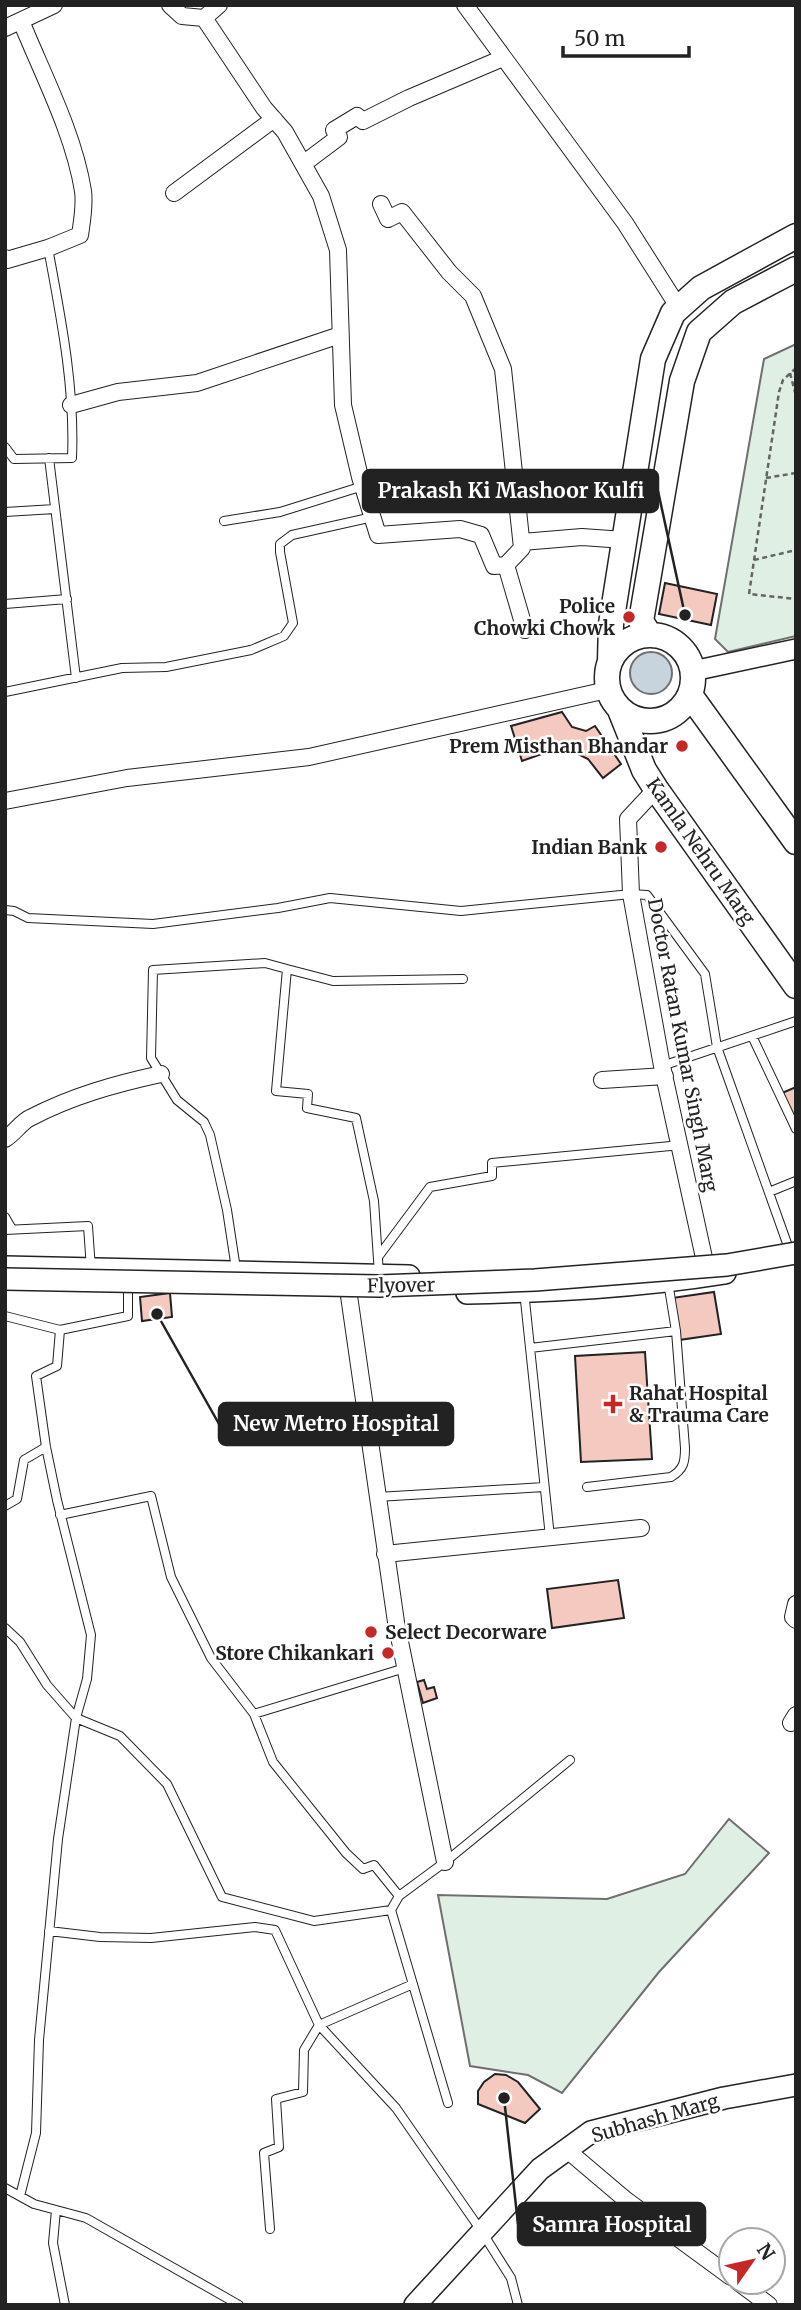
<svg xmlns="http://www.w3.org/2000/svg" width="801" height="2310" font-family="Merriweather,serif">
  <rect width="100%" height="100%" fill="#fff"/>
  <path fill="#e0efe3" stroke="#6f6f6f" stroke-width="2" d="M796 344V636L728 652 715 639 764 359Z
    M729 1819 769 1853 659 1972 562 2093 528 2075 470 2066 438 1895 607 1899 685 1874Z"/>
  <path fill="#c7d3dd" stroke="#6f6f6f" stroke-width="2" d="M630 673a21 21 0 1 1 42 0a21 21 0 1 1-42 0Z"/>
  <path fill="#f3c9c0" stroke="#222" stroke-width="2" d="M665 583 717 594 711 625 659 614Z
    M562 712 572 727 586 731 595 726 621 764 603 778 588 759 574 752 553 750 522 761 511 726Z
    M796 1087V1115L793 1116 782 1093Z
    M714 1292 721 1334 679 1340 672 1298Z
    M170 1293 172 1317 142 1321 140 1297Z
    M645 1352 652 1459 581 1462 575 1356Z
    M618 1580 624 1618 552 1628 547 1589Z
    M424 1680 427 1689 434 1687 437 1698 423 1703 417 1682Z
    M495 2074 506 2075 518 2082 540 2109 525 2123 478 2104V2091L484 2082Z"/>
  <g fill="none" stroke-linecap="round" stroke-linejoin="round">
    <g stroke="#222" stroke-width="10">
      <path id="service" d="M5 447 14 459 72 458C75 387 61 318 48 248
        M49 458 76 678
        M5 512 55 509
        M224 521 280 512 363 486
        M5 604 67 599
        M5 692 122 668 166 667 251 650 284 636 293 623 280 552V544L292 535 373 517
        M5 910 14 911 28 918 153 924 278 908 330 898 461 911 631 894 647 895 705 974 717 1047 788 1246
        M752 1036 796 1129
        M662 1066 796 1021
        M769 1192 796 1181
        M5 1217 12 1229
        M5 1230 88 1226 91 1269
        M378 1257 430 1187 492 1176V1163L681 1145
        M236 1269 227 1210 210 1135 204 1122 177 1100 151 1058 153 970 265 963 287 969
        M379 1274 374 1201 356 1118 307 1108 308 1094 276 1091 287 969 333 981 463 979
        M668 1282 676 1331
        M524 1291 550 1537
        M5 1316 60 1330
        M530 1348 676 1331 685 1448C685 1462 684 1469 671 1477L587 1487
        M377 1497 544 1487
        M5 1506 17 1499 24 1460 46 1447
        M60 1515 151 1496 171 1577 211 1658 254 1714 405 1668
        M5 1628 20 1642 47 1685 76 1718 120 1736 167 1784 222 1897 314 1921 391 1910
        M254 1714 273 1762 346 1853 363 1869 374 1865 399 1896
        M49 1931 100 1937 151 1938 255 1927 275 1930 319 2025 396 2108 482 2232 511 2278 518 2305
        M448 2103 391 1910 399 1896 445 1862 570 1760
        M5 2188 34 2204 86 2218 239 2305
        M20 2196 36 2133 39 2040 58 1839 76 1718 87 1679 91 1635 57 1500 46 1447 36 1376 57 1366 60 1330 128 1316V1283
        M56 2210 53 2243 65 2305
        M270 2229 264 2153 279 2147 276 2099 303 2092 304 2050 319 2025 413 1984"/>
    </g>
    <g stroke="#222" stroke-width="18">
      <path id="minor" d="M170 5 182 16 204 18 264 108 285 132 321 196 338 250 343 405 360 477 378 535 460 529 481 535 494 566 506 565 525 630
        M465 5 625 223 679 308
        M204 18 219 5
        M5 28 54 5
        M303 164 339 137 334 130 357 116 363 121 409 98 503 58
        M174 193 274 119
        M381 204 388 219 402 212 449 272 473 296 503 369 522 548 506 565
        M5 258 7 260 48 248 80 235C82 221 85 205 83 191 74 134 43 75 21 21
        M71 405 118 392 197 383 340 335
        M522 542 582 537 624 540
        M656 789 628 819 631 894 662 1066 708 1276
        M5 801 127 778 309 757 607 690
        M602 1080 665 1076
        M5 1139C15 1133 21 1122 30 1118 72 1096 115 1084 161 1074
        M346 1275 396 1622 445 1862
        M385 1554 641 1528
        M796 1604 793 1617 796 1620
        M791 1723 796 1715
        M567 2150 626 2200 731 2277
        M738 2282 769 2305"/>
    </g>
    <g stroke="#222" stroke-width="22">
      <path id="tertiary" d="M693 671 796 649"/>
    </g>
    <g stroke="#222" stroke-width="24">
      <path id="secondary" d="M5 1267 409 1276
        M467 1293C553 1291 639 1287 725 1273
        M415 2305 540 2169 591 2132 724 2098 796 2085"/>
    </g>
    <g stroke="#222" stroke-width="27">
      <path id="primary" d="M649 634 641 621 682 381 699 332 733 302 796 269
        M607 678a43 43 0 1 1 86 0a43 43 0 1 1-86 0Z
        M610 661 611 624 653 359 673 313 701 288 796 236
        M690 695 796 842
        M620 710 644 770 656 789 796 986"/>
    </g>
    <path stroke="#646464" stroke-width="2.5" stroke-dasharray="5 3.5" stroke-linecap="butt" d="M796 368 783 380 779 392 749 594 796 599
      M790 373 796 396
      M766 478 796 473
      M754 560 796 550"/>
    <use href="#service" stroke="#fff" stroke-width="8"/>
    <use href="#minor" stroke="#fff" stroke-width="16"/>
    <use href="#tertiary" stroke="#fff" stroke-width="19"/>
    <use href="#secondary" stroke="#fff" stroke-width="21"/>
    <use href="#primary" stroke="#fff" stroke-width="24"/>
    <g stroke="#222" stroke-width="24" stroke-linecap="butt">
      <path id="secondary-bridge" d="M5 1279 379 1286 535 1280 727 1265 796 1253"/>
    </g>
    <use href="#secondary-bridge" stroke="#fff" stroke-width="21"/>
  </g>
  <g fill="#c62828" stroke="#fff" stroke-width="2.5">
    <circle cx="629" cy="617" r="7"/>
    <circle cx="682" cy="746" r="7"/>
    <circle cx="661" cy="847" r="7"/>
    <path d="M609.5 1393.5h7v7h7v7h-7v7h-7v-7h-7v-7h7z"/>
    <circle cx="371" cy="1632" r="7"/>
    <circle cx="388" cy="1653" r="7"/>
  </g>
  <g text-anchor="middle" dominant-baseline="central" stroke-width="5" stroke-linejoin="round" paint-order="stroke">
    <g font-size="19" font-weight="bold" fill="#222" stroke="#fff" text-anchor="end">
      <text x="615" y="606">Police<tspan x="615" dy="22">Chowki Chowk</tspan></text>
      <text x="668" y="746">Prem Misthan Bhandar</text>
      <text x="647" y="847">Indian Bank</text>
      <text x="629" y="1393" text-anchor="start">Rahat Hospital<tspan x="629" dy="22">&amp; Trauma Care</tspan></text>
      <text x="385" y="1632" text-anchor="start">Select Decorware</text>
      <text x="374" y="1653">Store Chikankari</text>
    </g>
    <g font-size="19" fill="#222" stroke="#fff">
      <text transform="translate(701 851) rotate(55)">Kamla Nehru Marg</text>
      <text transform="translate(683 1045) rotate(79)">Doctor Ratan Kumar Singh Marg</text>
      <text transform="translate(401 1285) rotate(-1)">Flyover</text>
      <text transform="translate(655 2118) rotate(-16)">Subhash Marg</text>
    </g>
  </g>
  <path fill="none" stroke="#222" stroke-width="2.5" d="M685 615L658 491M157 1314L219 1424M504 2098L518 2224"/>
  <g fill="#222" stroke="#fff" stroke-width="2.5">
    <circle cx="685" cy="615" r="7"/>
    <circle cx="157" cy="1314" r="7"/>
    <circle cx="504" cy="2098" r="7"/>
  </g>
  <g fill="#222" stroke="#222" stroke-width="2.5">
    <rect x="363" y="470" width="295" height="42" rx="7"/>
    <rect x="219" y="1403" width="234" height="42" rx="7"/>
    <rect x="518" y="2203" width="187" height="42" rx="7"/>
  </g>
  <g font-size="21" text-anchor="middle" font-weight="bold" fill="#fff">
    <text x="511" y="498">Prakash Ki Mashoor Kulfi</text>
    <text x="336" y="1431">New Metro Hospital</text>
    <text x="612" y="2232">Samra Hospital</text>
  </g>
  <rect width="801" height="2310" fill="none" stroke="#222222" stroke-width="14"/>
  <g transform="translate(752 2261) rotate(56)"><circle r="33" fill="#ffffff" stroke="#a7a7a7" stroke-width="2"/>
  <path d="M0-5L12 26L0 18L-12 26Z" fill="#c62828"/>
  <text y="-10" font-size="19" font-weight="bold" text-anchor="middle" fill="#222222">N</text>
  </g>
  <path d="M563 46v10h126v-10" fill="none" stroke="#222222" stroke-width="3.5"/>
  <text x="574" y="46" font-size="21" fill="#222222" stroke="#ffffff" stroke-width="5" paint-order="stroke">50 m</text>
</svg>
